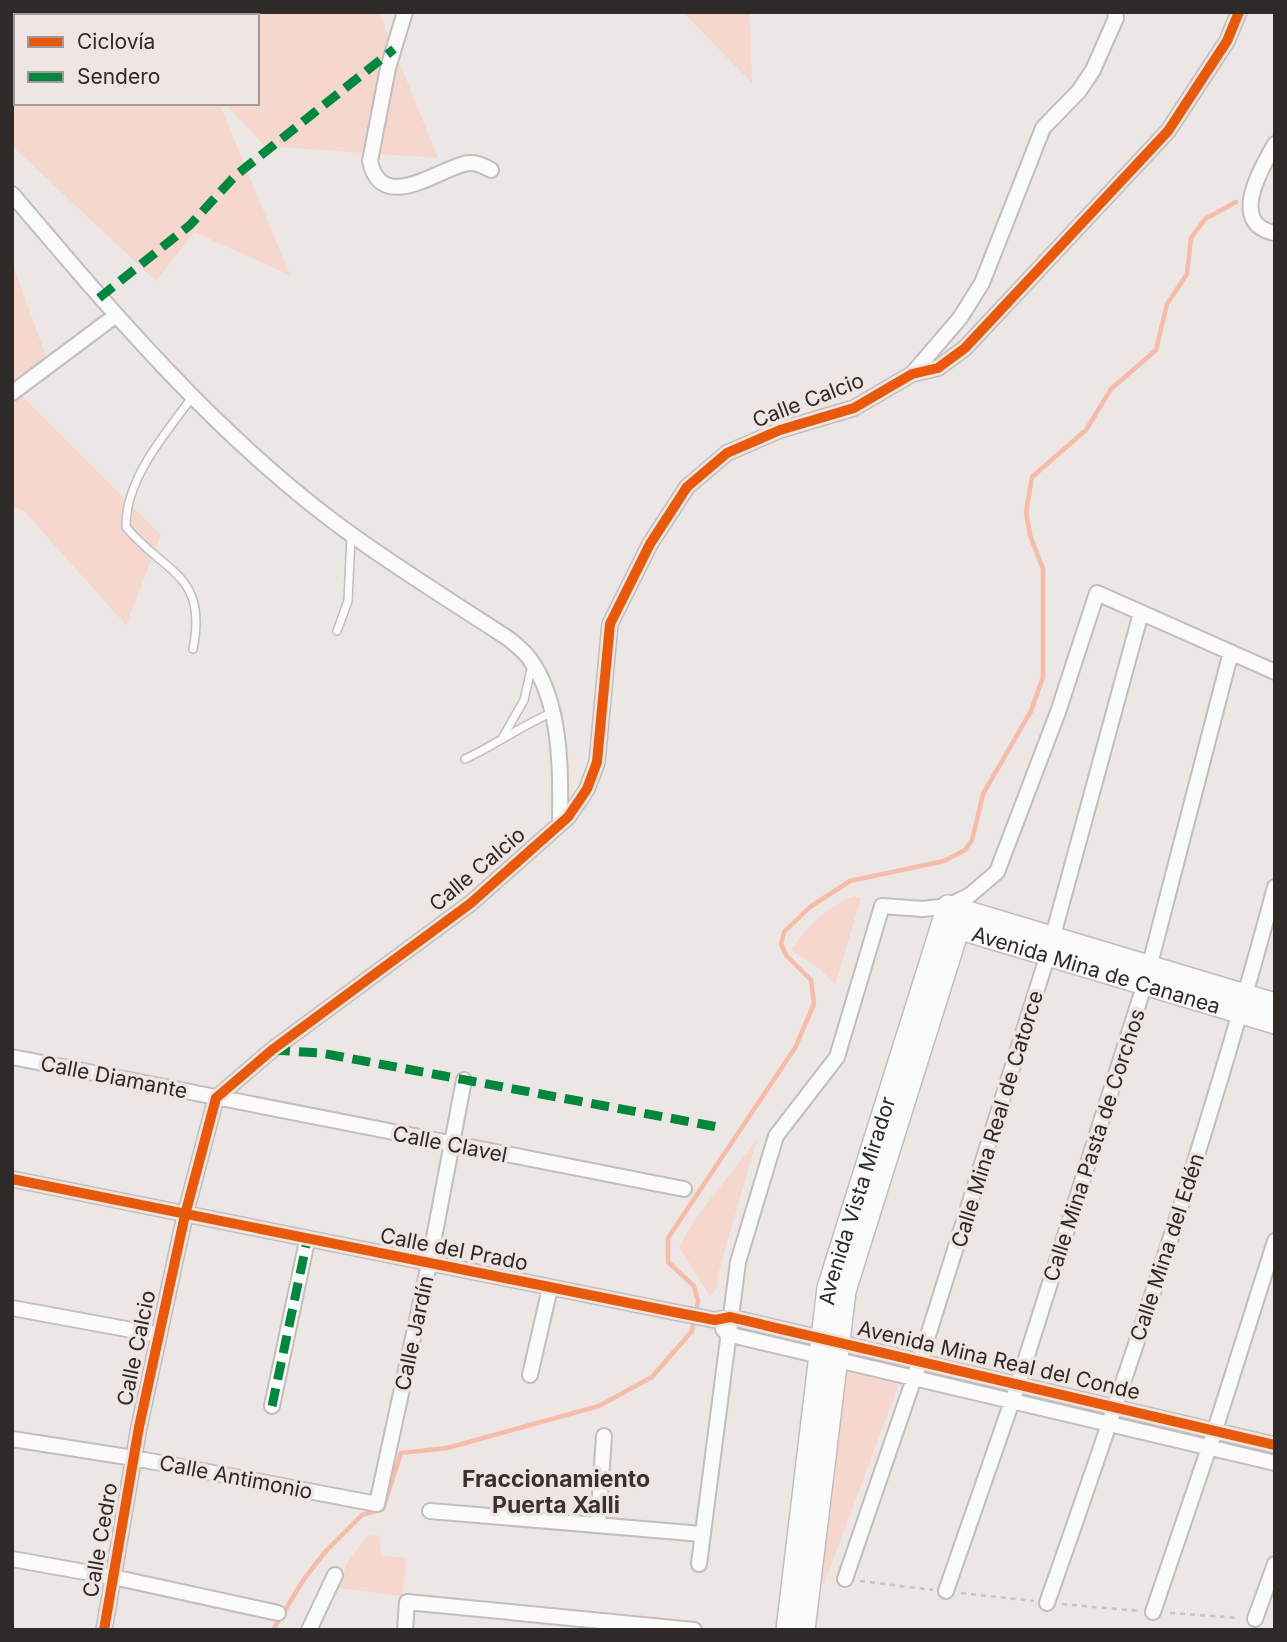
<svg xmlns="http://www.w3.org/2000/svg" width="1287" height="1642" font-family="Inter,sans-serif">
  <rect width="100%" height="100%" fill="#ece6e5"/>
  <path fill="#f5d7ce" d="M12 12H379L438 158 265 146 224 103H257V16H16V103H219L290 275 194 232 156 281 12 146Z
    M683 12H750L752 83Z
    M12 263 46 356 15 389 161 535 126 625 24 511 12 506Z
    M853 896 861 898 835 985 820 969 791 950C807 926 826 908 853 896Z
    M757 1139 719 1271 716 1290 710 1296 679 1247 696 1218Z
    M846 1372 899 1384 824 1584 819 1583Z
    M368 1535 380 1536 381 1556 407 1558 402 1596 340 1588 346 1565Z"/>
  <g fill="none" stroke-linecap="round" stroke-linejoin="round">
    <path stroke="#f7bbaa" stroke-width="4.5" d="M273 1630 304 1579 326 1551 362 1515 383 1509 401 1453 447 1448 599 1406 652 1377 692 1331 698 1301 694 1286 668 1262V1238L795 1048 814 1004 811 980 786 955 781 944 784 932 810 907 850 881 944 861 965 850 972 840 983 794 1031 711 1043 677V569L1030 535 1026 512 1032 477 1086 430 1111 389 1156 350 1167 304 1187 274 1191 238 1205 219 1236 202"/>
    <g stroke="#c3bebd" stroke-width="10">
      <path id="lane" d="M193 396C166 433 125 479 126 527 165 574 208 574 193 649
        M337 631 348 601 351 536
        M503 737 524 700 532 665
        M465 759C495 745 521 726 551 713"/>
    </g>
    <g stroke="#c3bebd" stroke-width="18">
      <path id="street" d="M405 12 388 68 370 161C381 214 438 170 464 164 474 161 482 165 491 170
        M1275 144C1262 167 1227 224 1275 233
        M12 194C112 312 215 434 341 527 395 567 453 602 509 639 516 645 524 651 529 658 562 702 561 773 560 824
        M912 374 960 318 982 283 1043 128 1079 91 1093 70 1116 18 1115 12
        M12 393 115 316
        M12 1057 684 1189
        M12 1179 684 1314 715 1320 730 1317 1275 1445
        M12 1308 159 1335
        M723 1329 727 1334 1275 1463
        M530 1375 550 1288
        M272 1406 307 1241
        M12 1439 134 1458 377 1504 429 1264 464 1080
        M430 1511 702 1534
        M598 1524 604 1436
        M12 1559 113 1577 278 1613
        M699 1564 738 1262 776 1136 837 1057 882 906 923 909 948 906 970 895 997 872 1058 712 1097 593 1275 672
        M845 1579 920 1361 1048 954 1141 613
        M946 1591 1018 1384 1145 983 1231 652
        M1047 1603C1130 1367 1210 1129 1275 887
        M1153 1612 1215 1430 1275 1241
        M1255 1619 1275 1564
        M104 1630 139 1427 185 1215 216 1098 272 1050 471 903 568 817 587 789 597 762 610 624 650 544 687 487 727 453 780 430 854 408 912 374 938 368 965 348 1168 131 1227 41 1239 12
        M309 1630 335 1575
        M405 1630 407 1602 694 1630"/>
    </g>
    <g stroke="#c3bebd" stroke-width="24">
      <g id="secondary">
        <path id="s1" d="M944 924 1275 1023"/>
        <path id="s2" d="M787 1630 828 1288 948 906 1275 1004"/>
        <path d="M804 1630 845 1291 964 911"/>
      </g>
    </g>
    <path stroke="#c7c5c3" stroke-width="2.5" stroke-dasharray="5 5" stroke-linecap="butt" d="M860 1581 933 1590
      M961 1593 1034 1601
      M1062 1604 1139 1611
      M1170 1613 1240 1618"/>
    <use href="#lane" stroke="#fcfbfb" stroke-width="7"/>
    <use href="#street" stroke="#fcfbfb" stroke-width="14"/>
    <use href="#secondary" stroke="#fcfbfb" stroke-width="21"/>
    <path stroke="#00873e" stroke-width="9" stroke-dasharray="18 9" stroke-linecap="butt" d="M99 298 190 225 235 176 394 49
      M272 1050 321 1053 723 1128
      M272 1406 307 1241"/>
    <g stroke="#efe5e2" stroke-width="15">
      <path id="cycleway" d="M12 1179 684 1314 715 1320 730 1317 1275 1445
        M104 1630 139 1427 185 1215 216 1098 272 1050 471 903 568 817 587 789 597 762 610 624 650 544 687 487 727 453 780 430 854 408 912 374 938 368 965 348 1168 131 1227 41 1239 12"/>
    </g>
    <use href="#cycleway" stroke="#e8590c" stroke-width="10"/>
  </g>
  <g text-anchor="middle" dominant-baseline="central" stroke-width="7" stroke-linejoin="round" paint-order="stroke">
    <g font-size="21" fill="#2d2a28" stroke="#efe5e2">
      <text transform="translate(808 400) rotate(-21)">Calle Calcio</text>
      <text transform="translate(477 869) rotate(-40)">Calle Calcio</text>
      <text stroke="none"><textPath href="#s1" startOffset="159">Avenida Mina de Cananea</textPath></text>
      <text transform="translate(114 1077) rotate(11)">Calle Diamante</text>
      <text transform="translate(997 1119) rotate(-73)">Calle Mina Real de Catorce</text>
      <text transform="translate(450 1144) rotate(11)">Calle Clavel</text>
      <text transform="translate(1094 1145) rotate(-72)">Calle Mina Pasta de Corchos</text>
      <text stroke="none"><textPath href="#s2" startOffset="436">Avenida Vista Mirador</textPath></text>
      <text transform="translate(1167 1247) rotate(-72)">Calle Mina del Edén</text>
      <text transform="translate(454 1249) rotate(11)">Calle del Prado</text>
      <text transform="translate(414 1333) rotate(-78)">Calle Jardín</text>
      <text transform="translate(136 1348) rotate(-78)">Calle Calcio</text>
      <text transform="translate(999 1360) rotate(13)">Avenida Mina Real del Conde</text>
      <text transform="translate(236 1477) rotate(11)">Calle Antimonio</text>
      <text transform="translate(100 1540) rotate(-80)">Calle Cedro</text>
    </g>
    <g font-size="23" font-weight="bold" fill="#393230" stroke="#efe5e2">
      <text x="556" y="1479">Fraccionamiento<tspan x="556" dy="26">Puerta Xalli</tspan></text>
    </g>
  </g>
  <rect width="1287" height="1642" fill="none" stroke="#2d2a28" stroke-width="28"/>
  <rect x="14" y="14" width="245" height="91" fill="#efe5e2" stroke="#a19a98" stroke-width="2"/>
  <rect x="28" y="37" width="35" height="10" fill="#e8590c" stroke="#a19a98" stroke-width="2"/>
  <text x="77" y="49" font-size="21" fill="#2d2a28">Ciclovía</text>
  <rect x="28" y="72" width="35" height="10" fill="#00873e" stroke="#a19a98" stroke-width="2"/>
  <text x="77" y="84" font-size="21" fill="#2d2a28">Sendero</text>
</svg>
